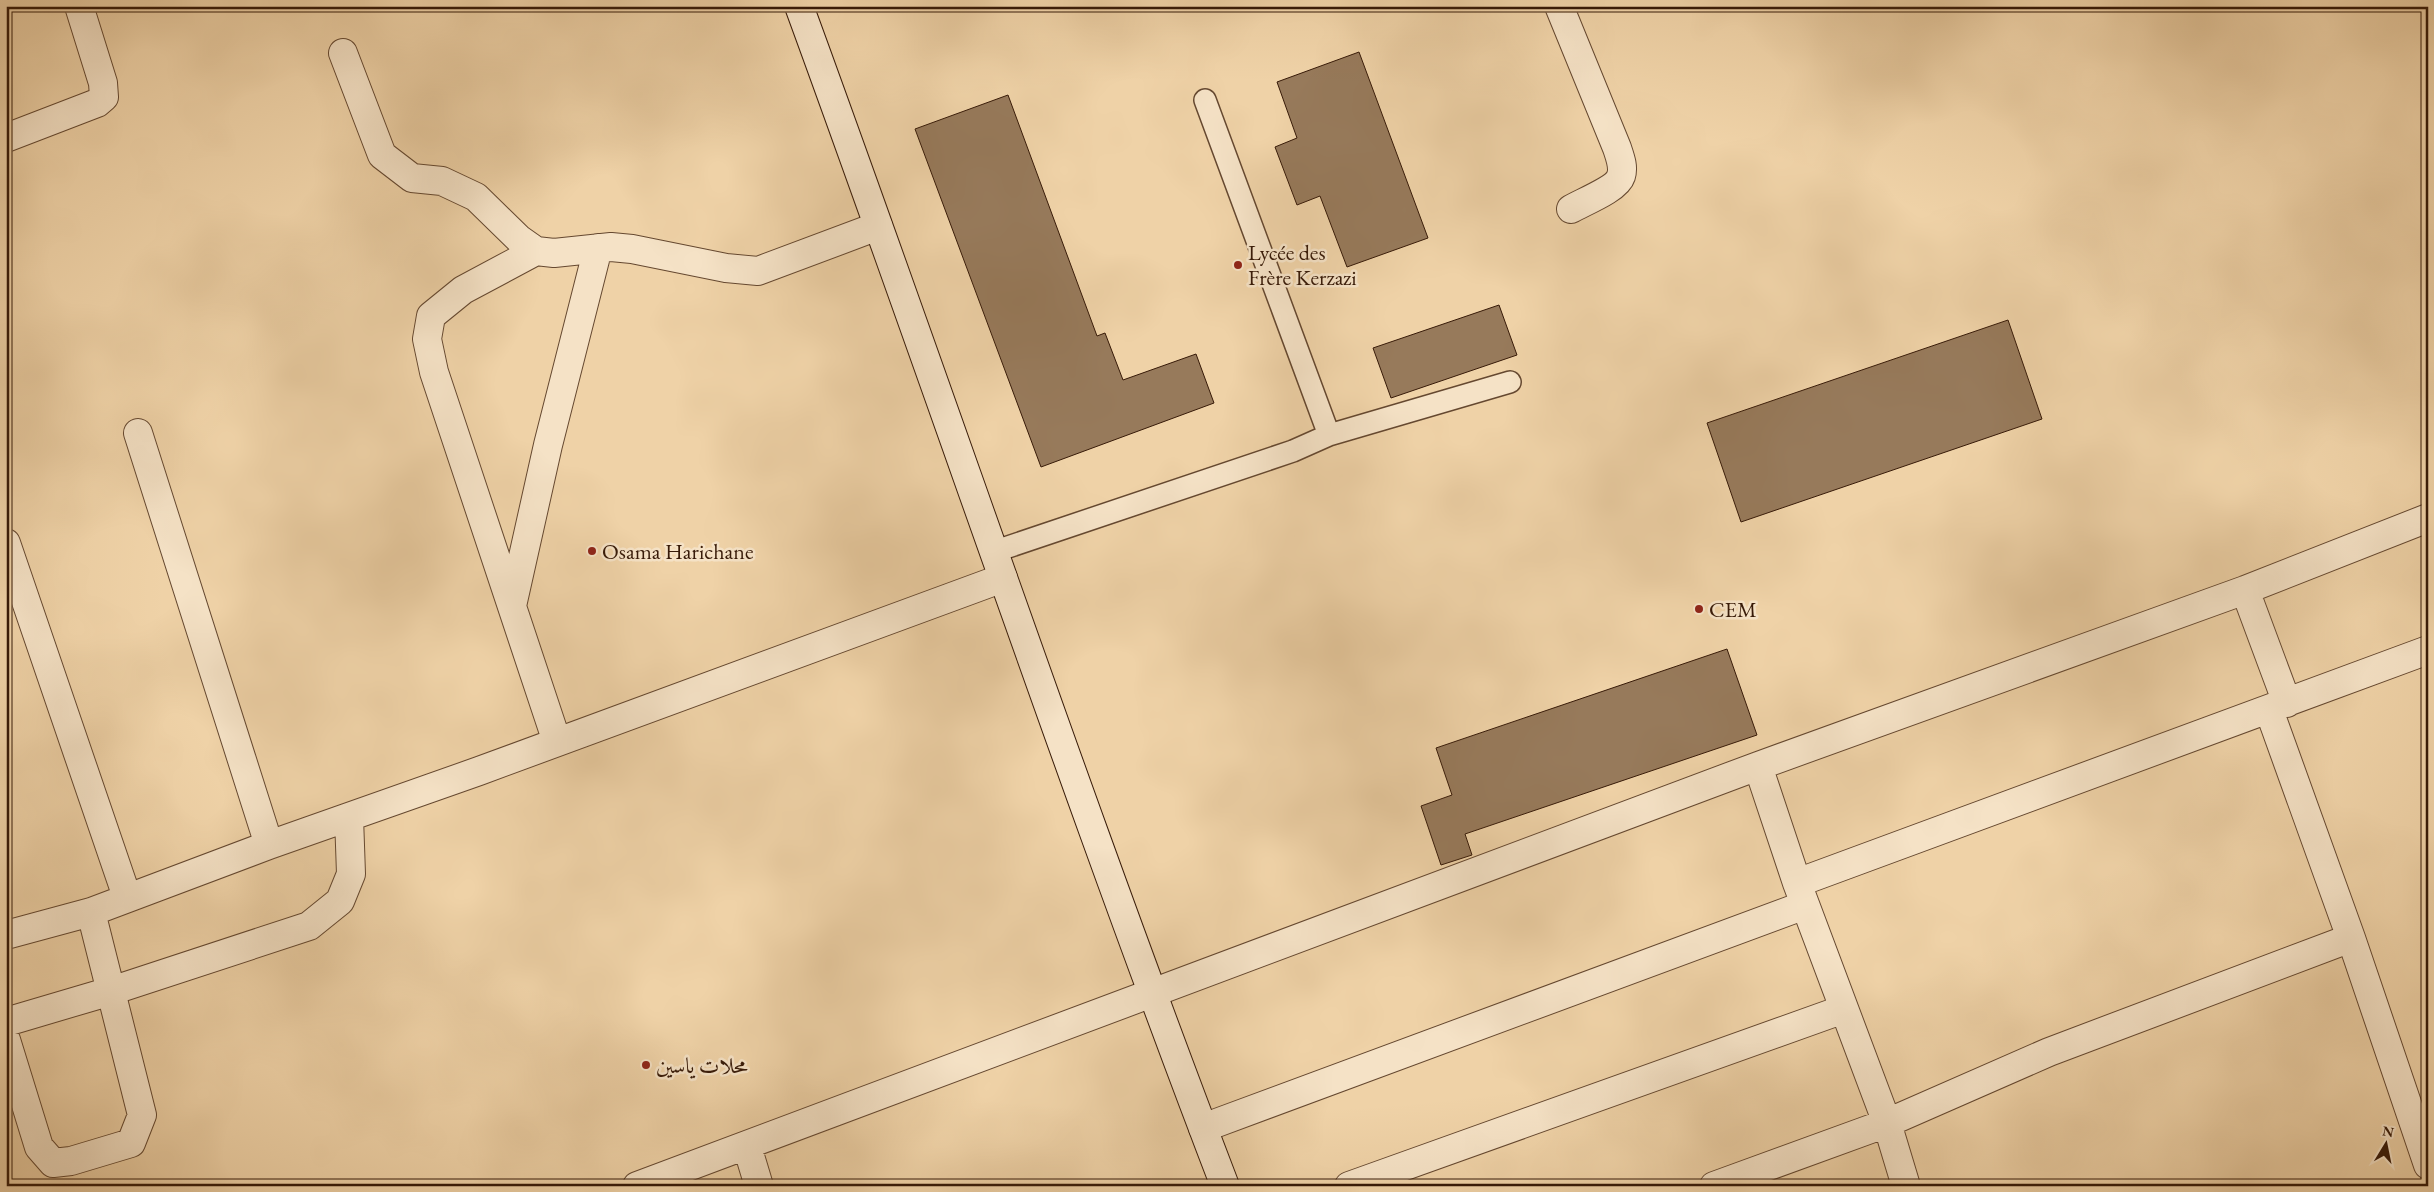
<svg xmlns="http://www.w3.org/2000/svg" width="2434" height="1192" font-family="'EB Garamond',Amiri,serif">
  <rect width="100%" height="100%" fill="#efd2a7"/>
  <filter id="stains"><feTurbulence type="fractalNoise" baseFrequency=".004" numOctaves="4"/><feColorMatrix values="0 0 0 0 .2 0 0 0 0 .09 0 0 0 0 .02 0 0 0 .5 -.17"/></filter>
  <radialGradient id="worn" r=".72"><stop offset=".6" stop-color="#630" stop-opacity="0"/><stop offset="1" stop-color="#630" stop-opacity=".3"/></radialGradient>
  <path fill="#977a5b" stroke="#371a08" d="M1359 52 1428 238 1347 267 1320 196 1297 205 1275 147 1297 138 1277 82Z
    M1008 95 1097 336 1105 333 1123 380 1196 354 1214 403 1041 467 915 129Z
    M1499 305 1517 355 1391 398 1373 348Z
    M2008 320 2042 419 1741 522 1707 423Z
    M1727 649 1757 735 1465 834 1472 855 1441 865 1421 806 1452 795 1436 748Z"/>
  <g fill="none" stroke-linecap="round" stroke-linejoin="round">
    <g stroke="#654830" stroke-width="24">
      <path id="lane" d="M1205 100 1329 435
        M993 552 1293 451 1329 435 1510 382"/>
    </g>
    <g stroke="#654830" stroke-width="30">
      <path id="street" d="M1559 6 1617 148C1620 157 1624 167 1621 176 1617 189 1583 202 1571 209
        M343 53 382 155 412 178 442 181 476 197 519 239 536 251 554 253 611 247 632 249 726 268 758 271 878 226
        M6 138 97 103 104 97 103 83 79 6
        M536 251 463 290 431 316 427 339 434 372 557 742
        M138 433 269 845
        M6 543 127 897
        M2245 590 2287 703
        M512 606 548 445 598 248
        M2269 710 2351 938 2428 1165
        M1758 766 1797 883 1887 1123 1906 1186
        M1797 883 2428 650
        M6 935 91 912 269 845 479 771 1003 578
        M6 1022 111 991 309 926 340 901 351 874 349 817
        M6 1040 39 1147 53 1163 71 1161 131 1143 142 1115 91 912
        M1203 1128 1805 905
        M747 1146 759 1186
        M637 1186 1758 766 2245 590 2428 518
        M1349 1186 1844 1009
        M1714 1186 1887 1123 2049 1052 2351 938"/>
    </g>
    <g stroke="#371a08" stroke-width="30">
      <path id="secondary" d="M799 6C943 399 1075 795 1225 1186"/>
    </g>
    <use href="#lane" stroke="#f5e2c6" stroke-width="21"/>
    <use href="#street" stroke="#f5e2c6" stroke-width="28"/>
    <use href="#secondary" stroke="#f5e2c6" stroke-width="28"/>
  </g>
  <g fill="#8f2418" stroke="#f5e2c6" stroke-width="2">
    <circle cx="1238" cy="265" r="5"/>
    <circle cx="592" cy="551" r="5"/>
    <circle cx="1699" cy="609" r="5"/>
    <circle cx="646" cy="1065" r="5"/>
  </g>
  <g text-anchor="middle" dominant-baseline="central" stroke-width="5" stroke-linejoin="round" paint-order="stroke">
    <g font-size="22" fill="#371a08" stroke="#f5e2c6" text-anchor="start">
      <text x="1248" y="252">Lycée des<tspan x="1248" dy="25">Frère Kerzazi</tspan></text>
      <text x="602" y="551">Osama Harichane</text>
      <text x="1709" y="609">CEM</text>
      <text x="656" y="1065">محلات ياسين</text>
    </g>
  </g>
  <rect width="2434" height="1192" fill="none" stroke="#efd2a7" stroke-width="25"/>
  <rect x="8" y="8" width="2419" height="1177" fill="none" stroke="#371a08" stroke-width="2.5"/>
  <rect x="12" y="12" width="2409" height="1167" fill="none" stroke="#371a08"/>
  <g transform="translate(2386 1144) rotate(10)" stroke="#f5e2c6" stroke-width="4" paint-order="stroke">
  <path d="M0-4L9 19L0 12L-9 19Z" fill="#371a08"/>
  <text y="-8" font-size="14" font-weight="bold" text-anchor="middle" fill="#371a08">N</text>
  </g>
  <rect width="100%" height="100%" filter="url(#stains)"/>
  <rect width="100%" height="100%" fill="url(#worn)"/>
</svg>
